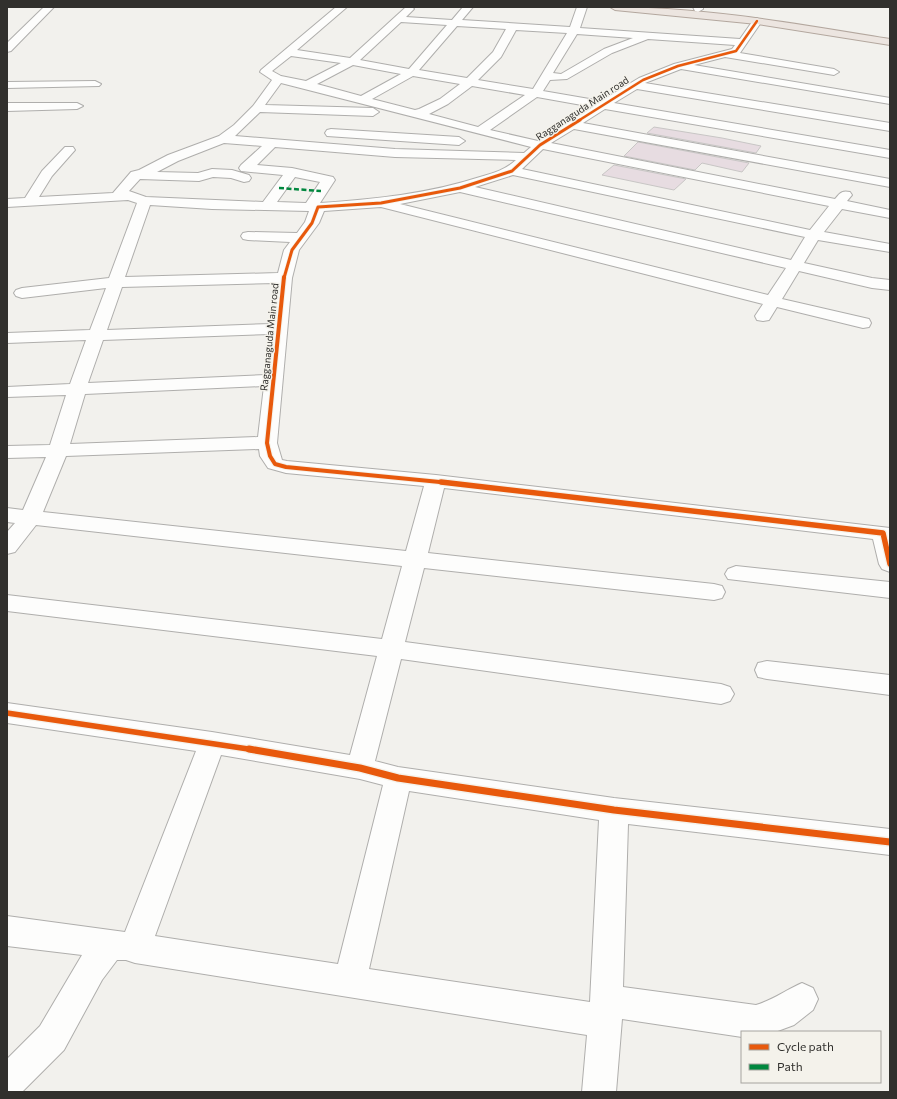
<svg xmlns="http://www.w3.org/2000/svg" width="897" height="1099" font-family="Commissioner,sans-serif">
  <rect width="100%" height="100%" fill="#f2f1ed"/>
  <path fill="#e7dce1" stroke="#c8c6c5" d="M654 127 722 138 761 146 756 153 647 133Z
    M638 142 749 163 742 172 702 163 695 170 624 156Z
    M614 165 686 179 674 190 602 175Z"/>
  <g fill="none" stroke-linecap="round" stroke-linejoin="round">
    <g stroke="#afaeac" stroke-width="2">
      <path id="minor" d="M44 7H54L11 51 7 52V43Z
        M336 7H347L297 50 350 58 406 7H412L414 9 406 17 452 20 463 7H473L462 20 570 27 577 7H587L580 28 740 39 754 19 757 18 762 21 740 53 834 69 839 72 834 75 725 57 694 65 890 98V104L681 69 645 83 890 123V131L637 89 614 103 890 150V158L605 109 583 123 890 179V187L574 129 551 143 835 199C840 193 842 190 850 192L852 195 847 201 890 210V218L842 209 824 232 890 244V252L818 240 804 263 872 278 890 280V290L872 288 799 271 782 299 869 319 871 323 869 327 863 328 777 307 769 320 763 321 757 320 755 316 763 304 381 207 324 211 319 223 299 250 292 278 277 443 282 460 287 461 436 475 890 528V572L882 569 879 564 873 539 444 488 428 553 714 584 722 586 725 592 722 598 714 600 424 568 405 642 721 684 730 687 734 694 730 701 721 704 401 659 375 761 398 767 614 798 890 829V855L628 824 623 987 756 1005C773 1000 786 990 802 983L813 988 818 999 813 1010 794 1025 775 1032H742V1037L622 1019 616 1092H582L587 1035 135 963 126 960H117L102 980 64 1050 22 1092H7V1059L40 1026 82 955 7 946V916L125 932 196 751 7 723V703L212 732 350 755 377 656 7 611V595L382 639 402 566 36 525 15 552 7 554V532L15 523 7 522V508L23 510 46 457 7 458V446L50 445 66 395 7 397V387L70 384 86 340 7 343V333L90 330 106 288 22 298 16 296 14 293 16 290 22 288 109 278 137 203 128 200 7 207V199L25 198 42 171 65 147H73L75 150 52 176 39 197 113 193 131 172 139 170 168 155 219 136 234 125 253 106 272 80 260 72 261 70ZM401 22 447 25 409 69 360 60ZM457 26 506 29 493 52 467 78 419 70ZM516 30 567 33 533 89 478 80 501 57ZM577 34 633 38 604 49 561 74 553 73ZM648 39 735 45 732 49 674 64 639 78 601 101 543 91 550 80 567 79 612 53ZM291 56 341 63 306 81 281 76 272 71ZM353 65 401 74 361 96 317 84ZM413 76 460 84 440 99 419 109 415 110 372 99ZM281 83 531 147 524 153 395 149 235 136 260 112 373 116 379 112 373 108 265 105ZM472 86 525 95 478 127 429 114 448 104ZM537 97 593 107 538 141 490 130ZM224 143 262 146 241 165 239 168 241 171 283 175 263 202 146 197 129 191 140 179 199 181 213 177 231 178 244 182 249 181 251 178 249 175 232 170 212 169 198 173 157 172 178 161ZM275 147 395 157 516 160C505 170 494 173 480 177 428 194 374 199 320 203L335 180 333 177 292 168 257 165ZM543 149 829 206 810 230 522 169ZM513 175 805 237 791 260 475 187ZM295 177 320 182 306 203 277 202ZM460 192 786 268 768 295 400 204ZM150 205 212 209 309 211 305 222 297 233 248 232 243 233 241 236 243 239 248 240 290 242 284 250 278 273 125 277ZM276 283 271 324 107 330 122 287ZM270 334 265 375 88 383 103 340ZM264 386 258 437 70 444 85 394ZM259 449 260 456 268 468 286 473 424 486 406 551 43 512 66 456ZM221 755 360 779 383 785 338 964 155 936ZM409 791 599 820 590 1002 369 969Z
        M693 7H703V9L698 12 695 11Z
        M95 81 101 84 99 86 7 88V82Z
        M7 103H77L83 106 77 109 7 111Z
        M331 129 459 137 465 141 459 145 327 136 325 133 327 130Z
        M736 566 890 582V598L728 579 725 574 728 569Z
        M767 661 890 675V695L767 679 758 677 755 670 758 663Z"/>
    </g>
    <g stroke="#b3a79e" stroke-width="2">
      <path id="primary" d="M610 7C704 7 798 24 890 39V45L757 24 615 10Z"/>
    </g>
    <use href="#minor" fill="#fdfdfc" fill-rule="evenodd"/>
    <use href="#primary" fill="#ece5e0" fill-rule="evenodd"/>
    <path stroke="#00873e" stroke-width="2.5" stroke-dasharray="5 2.5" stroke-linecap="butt" d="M279 188 321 191"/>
    <g stroke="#f4f2eb" stroke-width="3.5">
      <path id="cycleway-far4" d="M578 121 643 80 678 66 736 51 757 21"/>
    </g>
    <g stroke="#f4f2eb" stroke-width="4.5">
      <path id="cycleway-far3" d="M284 278 292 250 312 223 318 207 381 203 460 188 512 171 540 145 580 120"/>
    </g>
    <g stroke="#f4f2eb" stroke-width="6">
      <path id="cycleway-far2" d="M284 277 267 443 270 456 275 464 286 467 450 483"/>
    </g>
    <g stroke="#f4f2eb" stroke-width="8">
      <path id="cycleway-far1" d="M441 482 883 533 890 564
        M7 713 255 750"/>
    </g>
    <g stroke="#f4f2eb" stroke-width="10">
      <path id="cycleway" d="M249 749 360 768 398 778 614 810 890 842"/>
    </g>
    <use href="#cycleway-far4" stroke="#e8590c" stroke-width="2.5"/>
    <use href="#cycleway-far3" stroke="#e8590c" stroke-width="3"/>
    <use href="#cycleway-far2" stroke="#e8590c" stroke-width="4"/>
    <use href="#cycleway-far1" stroke="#e8590c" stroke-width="5.5"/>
    <use href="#cycleway" stroke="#e8590c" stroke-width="7"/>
  </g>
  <g text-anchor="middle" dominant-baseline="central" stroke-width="3" stroke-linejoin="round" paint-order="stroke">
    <g font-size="10" fill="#31302d" stroke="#f4f2eb">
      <text transform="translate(582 108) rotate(-33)">Ragganaguda Main road</text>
      <text transform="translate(269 337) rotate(-84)">Ragganaguda Main road</text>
    </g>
  </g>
  <rect width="897" height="1099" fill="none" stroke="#31302d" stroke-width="16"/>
  <rect x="741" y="1031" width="140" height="52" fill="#f4f2eb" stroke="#a6a49f"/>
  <rect x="749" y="1044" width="20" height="6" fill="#e8590c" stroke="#a6a49f"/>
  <text x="777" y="1051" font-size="12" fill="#31302d">Cycle path</text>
  <rect x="749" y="1064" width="20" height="6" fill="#00873e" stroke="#a6a49f"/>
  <text x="777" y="1071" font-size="12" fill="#31302d">Path</text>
</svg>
